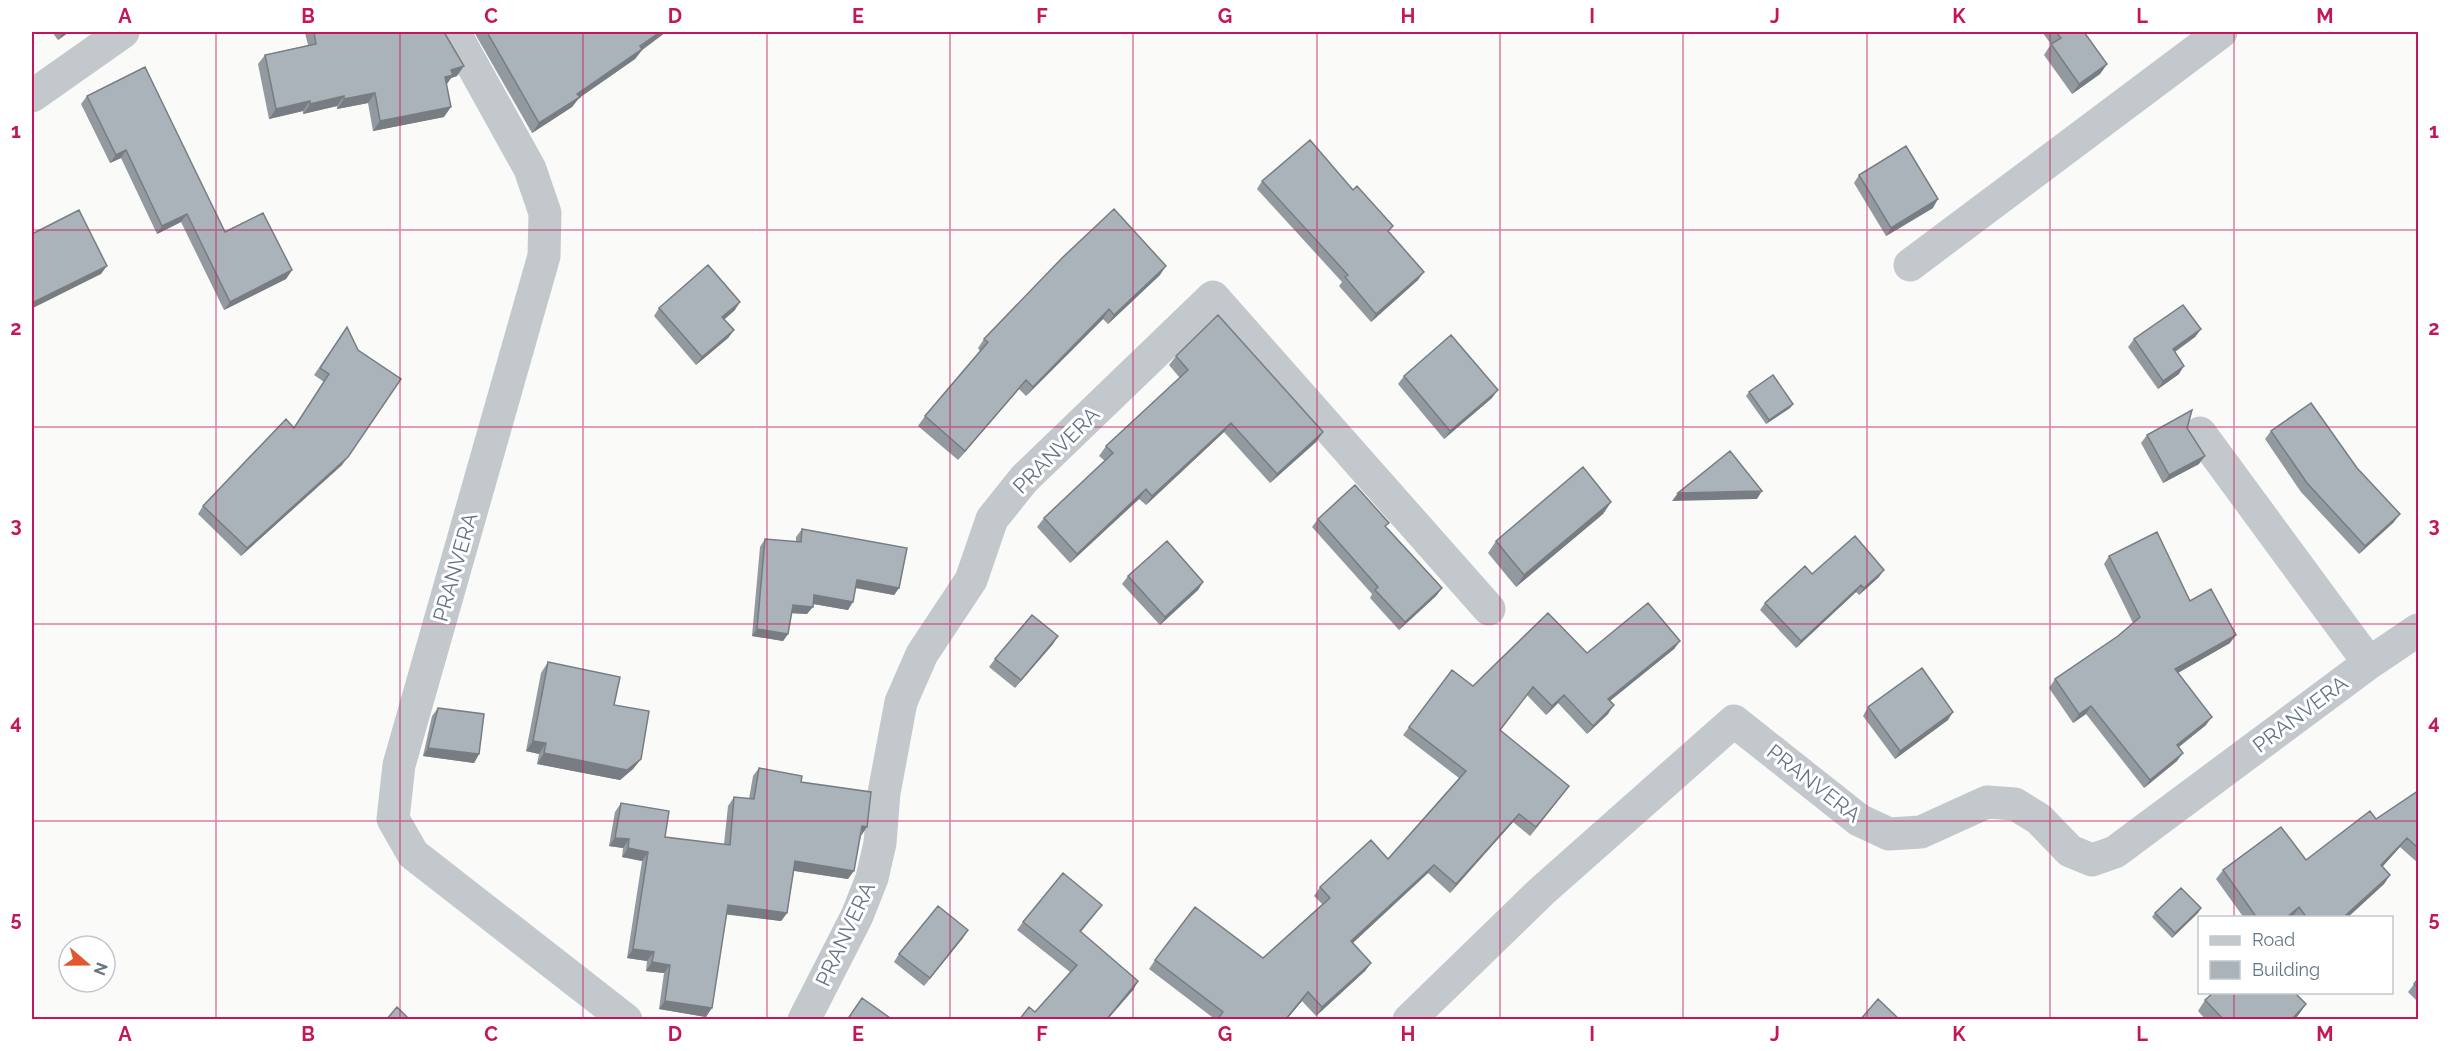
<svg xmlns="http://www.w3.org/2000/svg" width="2450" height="1051" font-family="Raleway,sans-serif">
  <rect width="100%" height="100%" fill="#fafaf8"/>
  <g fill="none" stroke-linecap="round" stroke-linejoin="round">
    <path stroke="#c3c8cc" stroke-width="33" d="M454 32 530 169 545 213 544 256 399 765 393 819 413 854 626 1020
      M32 96 123 32
      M1910 265 2221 32
      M2200 433 2369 663
      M804 1020 857 916 872 878 880 843 884 793 901 702 922 654 971 580 992 519 1024 479 1213 297 1489 609
      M1409 1020 1542 891 1734 721 1859 820 1889 834 1921 832 1987 802 2015 804 2039 819 2070 851 2092 860 2115 852 2369 663 2418 630"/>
  </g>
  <path fill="#929a9f" d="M52 32H69L58 40Z
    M306 32H444L457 76 451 78 447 84 444 117 373 131 368 103 337 109V106L303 114V111L269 119 258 64 265 55 308 45 305 33Z
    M474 32H666L642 50 635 59 579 98 572 107 532 133Z
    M2042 32H2084L2107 64 2100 74 2072 94 2044 55 2051 44Z
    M87 96 225 232 292 270 286 279 224 310 181 222 157 234 121 158 110 163 81 104Z
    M1859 175 1933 208 1886 236 1854 183Z
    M1262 181 1389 232 1418 280 1371 322 1339 286 1342 282 1257 189Z
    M1160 275 1108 324 1103 319 1026 396 1019 389 958 460 918 426 925 416 980 351 978 348 984 339Z
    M659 308 735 310 724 319 734 330 728 338 696 365 654 316Z
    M347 327 342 465 241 556 198 514 203 506 294 428 324 382 314 375Z
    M2201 329 2195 337 2175 352 2179 374 2158 389 2128 347 2134 339Z
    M1176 356 1323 432 1316 442 1270 483 1224 432 1146 505 1139 499 1070 563 1037 527 1044 518 1105 461 1099 456 1106 446 1180 378 1169 365Z
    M1404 376 1492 398 1444 439 1398 384Z
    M1749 392 1793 404 1790 408 1766 424 1746 396Z
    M2187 428 2199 464 2163 483 2141 443 2147 435Z
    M2271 431 2394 522 2359 554 2301 492 2265 439Z
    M1611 502 1603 514 1516 587 1488 553 1496 541Z
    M1318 519 1386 527 1442 588 1436 596 1399 630 1370 598 1372 594 1312 527Z
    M802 529 899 588 894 595 855 588 848 610 813 604 807 614 791 613 788 634 783 641 752 636 760 547 765 539 796 542V537Z
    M2109 556 2190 601 2230 643 2178 673 2206 725 2179 747 2177 761 2144 788 2086 714 2073 723 2049 688 2055 679 2118 636 2133 623 2104 564Z
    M1812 574 1879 577 1859 595 1856 592 1796 648 1760 610 1765 603Z
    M1128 576 1203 582 1198 590 1160 625 1122 584Z
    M1680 641 1674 649 1610 701 1608 714 1587 734 1558 703 1546 715 1527 695 1500 730 1563 794 1530 836 1513 822 1450 893 1428 873 1353 943 1371 963 1365 971 1316 1016 1302 1001 1286 1020H1216L1149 969 1155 960 1263 958 1322 904 1314 896 1320 887 1388 859 1459 778 1403 735 1409 727 1473 686 1587 653Z
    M1053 644 1015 688 989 667 995 659Z
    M548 662 641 759 633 769 620 780 537 764 539 754 526 751 541 673Z
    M1868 707 1948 720 1895 759 1863 716Z
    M438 708 479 754 474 763 423 756 432 716Z
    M759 768 801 782 861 836 848 879 794 871 787 913 781 921 727 914 706 1017 659 1009 664 973 646 971 647 961 627 958 642 861 622 857 623 848 609 846 615 812 621 803 665 837 724 844 728 806 734 797 749 799 753 776Z
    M2418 791V863L2400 847 2382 867 2390 875 2384 884 2347 918H2294L2293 917 2292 918H2244L2216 879 2223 870 2306 860 2376 819Z
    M2201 908 2198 913 2172 938 2152 917 2155 913Z
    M1096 913 1081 932 1138 981 1133 990 1107 1020H1019L1035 1012 1070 972 1017 930 1023 922Z
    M963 938 924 986 894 962 899 954Z
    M2418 979V1002L2408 992Z
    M2205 1000 2306 1004 2299 1014 2294 1020H2206L2198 1011Z"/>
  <path fill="#777d82" d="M64 32H69L58 40Z
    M660 32H666L642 50 635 59 579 98 572 107 532 133 539 123Z
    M2107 64 2100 74 2072 94 2079 84Z
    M464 66 457 76 451 78 446 85 445 77 451 70Z
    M375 93 368 103 337 109 344 99Z
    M344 96 337 106 303 114 310 104Z
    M310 101 303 111 269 119 276 109Z
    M451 107 444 117 373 131 380 121Z
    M126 150 121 158 110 163 116 155Z
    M1938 199 1933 208 1886 236 1891 228Z
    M187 214 181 222 157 234 162 226Z
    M107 266 101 274 33 308 32 310V306L34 302Z
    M1166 266 1160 275 1108 324 1114 315Z
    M292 270 286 279 224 310 230 302Z
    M1424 272 1418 280 1371 322 1376 314Z
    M740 302 735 310 717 326 722 317Z
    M1109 309 1103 319 1026 396 1033 387Z
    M2201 329 2195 337 2167 357 2173 349Z
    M734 330 728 338 696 365 702 357Z
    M2184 366 2179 374 2158 389 2163 381Z
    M1026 380 1019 389 958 460 965 451Z
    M1498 390 1492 398 1444 439 1450 431Z
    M1793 404 1790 408 1766 424 1769 420Z
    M1231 423 1224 432 1146 505 1152 496Z
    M1323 432 1316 442 1270 483 1277 474Z
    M2205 456 2199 464 2163 483 2169 475Z
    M348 457 342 465 241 556 247 548Z
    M1146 489 1139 499 1070 563 1077 554Z
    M1762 491 1757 499 1672 501 1678 493Z
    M1611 502 1603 514 1516 587 1524 575Z
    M2400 514 2394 522 2359 554 2365 546Z
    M1884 570 1879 577 1859 595 1864 588Z
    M857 580 899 588 894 595 852 587Z
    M1203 582 1198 590 1160 625 1165 617Z
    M1861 585 1856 592 1796 648 1801 641Z
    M1442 588 1436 596 1399 630 1405 622Z
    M814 595 853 602 848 610 808 603Z
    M793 605 813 607 807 614 788 613Z
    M757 629 788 634 783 641 752 636Z
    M2236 635 2230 643 2169 678 2175 669Z
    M1058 636 1053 644 1015 688 1021 680Z
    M1680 641 1674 649 1602 707 1608 699Z
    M1564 695 1558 703 1546 715 1552 706Z
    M1614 705 1608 714 1587 734 1593 726Z
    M2091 706 2086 714 2073 723 2079 714Z
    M1953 712 1948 720 1895 759 1900 751Z
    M2212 717 2206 725 2171 753 2177 745Z
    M533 741 546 743 539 754 526 751Z
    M428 748 479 754 474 763 423 756Z
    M544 753 641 759 633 769 620 780 537 764Z
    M2183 753 2177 761 2144 788 2150 780Z
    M1569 786 1563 794 1530 836 1536 827Z
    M1519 814 1513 822 1450 893 1456 884Z
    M862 826 867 827 861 836Z
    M615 838 629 839 623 848 609 846Z
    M2407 838 2400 847 2375 875 2381 865Z
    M628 848 648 852 642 861 622 857Z
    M795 861 854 871 848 879 789 870Z
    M1434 865 1428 873 1345 950 1351 941Z
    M2390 875 2384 884 2347 918 2346 915Z
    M728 905 787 913 781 921 722 914Z
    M2299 907 2292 918H2286Z
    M2201 908 2198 913 2172 938 2175 933Z
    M968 930 963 938 924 986 930 978Z
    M633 949 654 952 647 961 627 958Z
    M652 962 670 965 664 973 646 971Z
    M1371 963 1365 971 1316 1016 1322 1007Z
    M1138 981 1133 990 1107 1020H1106Z
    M1308 992 1302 1001 1286 1020H1285Z
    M665 1001 712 1008 706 1017 659 1009Z
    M2306 1004 2299 1014 2294 1020H2291Z"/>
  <path fill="#aab3b9" stroke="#777d82" stroke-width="1.5" d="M314 32H444L464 66 451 70 453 75 445 77 451 107 380 121 375 93 344 99V96L310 104V101L276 109 265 55 316 44Z
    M487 32H660L640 46 642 49 577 94 580 97 539 123Z
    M2056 32H2084L2107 64 2079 84 2051 44 2061 38Z
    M145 67 225 232 263 213 292 270 230 302 187 214 162 226 126 150 116 155 87 96Z
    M1310 140 1353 190 1357 186 1393 226 1388 231 1424 272 1376 314 1345 277 1348 275 1262 181Z
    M1906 146 1938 199 1891 228 1859 175Z
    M1114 209 1166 266 1114 315 1109 309 1033 387 1026 380 965 451 925 416 988 342 984 339 1062 258Z
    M79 210 107 266 34 302 35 305 32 307V234Z
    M708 265 740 302 722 317 734 330 702 357 659 308Z
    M2183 305 2201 329 2173 349 2184 366 2163 381 2134 339Z
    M1218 315 1323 432 1277 474 1231 423 1152 496 1146 489 1077 554 1044 518 1113 453 1106 446 1188 370 1176 356Z
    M347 327 358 350 401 379 348 457 247 548 203 506 286 419 294 428 329 374 320 368Z
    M1451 335 1498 390 1450 431 1404 376Z
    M1773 375 1793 404 1769 420 1749 392Z
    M2311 403 2357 468 2400 514 2365 546 2307 483 2271 431Z
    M2192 410 2187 428 2205 456 2169 475 2147 435Z
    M1730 451 1762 491 1678 493Z
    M1583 467 1611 502 1524 575 1496 541Z
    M1355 485 1389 523 1385 526 1442 588 1405 622 1375 590 1378 587 1318 519Z
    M802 529 907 548 899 588 857 580 853 602 814 595 813 607 793 605 788 634 757 629 765 539 801 542Z
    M2157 532 2190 601 2211 589 2236 635 2175 669 2212 717 2177 745 2183 753 2150 780 2091 706 2079 714 2055 679 2118 636 2140 617 2109 556Z
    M1855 536 1884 570 1864 588 1861 585 1801 641 1765 603 1805 566 1812 574Z
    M1167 541 1203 582 1165 617 1128 576Z
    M1648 603 1680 641 1608 699 1614 705 1593 726 1564 695 1552 706 1533 687 1500 730 1569 786 1536 827 1519 814 1456 884 1434 865 1351 941 1371 963 1322 1007 1308 992 1285 1020H1217L1223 1012 1155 960 1195 907 1263 958 1330 898 1320 887 1371 840 1388 859 1466 771 1409 727 1452 670 1473 686 1548 613 1587 653Z
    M1032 615 1058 636 1021 680 995 659Z
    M548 662 620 677 614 705 649 711 641 759 627 770 544 753 546 743 533 741Z
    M1922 668 1953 712 1900 751 1868 707Z
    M438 708 484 714 479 754 428 748Z
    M759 768 802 776 801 782 871 792 867 827 862 826 854 871 795 861 787 913 728 905 712 1008 665 1001 670 965 652 962 654 952 633 949 648 852 628 848 629 839 615 838 621 803 669 811 665 837 730 845 734 797 754 799Z
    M2418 791V848L2407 838 2381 865 2390 875 2346 915 2347 918H2307L2299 907 2286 918H2257L2223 870 2281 827 2306 860 2370 811 2376 819Z
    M1063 873 1102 905 1080 931 1138 981 1106 1020H1019L1029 1007 1035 1012 1077 965 1023 922Z
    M2181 888 2201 908 2175 933 2155 913Z
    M938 906 968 930 930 978 899 954Z
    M2418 979V988L2414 984Z
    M2213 993H2295L2306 1004 2291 1020H2224L2205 1000Z
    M862 998 893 1020H847Z
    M1878 999 1900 1020H1860Z
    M397 1007 410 1020H386Z"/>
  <path fill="none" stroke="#c2185b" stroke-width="1.5" stroke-opacity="0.55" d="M216 32V1020M400 32V1020M583 32V1020M767 32V1020M950 32V1020M1133 32V1020M1317 32V1020M1500 32V1020M1683 32V1020M1867 32V1020M2050 32V1020M2234 32V918M32 230H2418M32 427H2418M32 624H2418M32 821H2418M2234 992V1020"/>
  <g text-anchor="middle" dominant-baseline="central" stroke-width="6" stroke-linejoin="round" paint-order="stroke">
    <g font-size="21" fill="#657683" stroke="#fff">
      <text transform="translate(1056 450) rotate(-45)">PRANVERA</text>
      <text transform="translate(455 567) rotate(-74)">PRANVERA</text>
      <text transform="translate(2300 714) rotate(-37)">PRANVERA</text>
      <text transform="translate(1814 783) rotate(38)">PRANVERA</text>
      <text transform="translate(845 934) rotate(-65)">PRANVERA</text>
    </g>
  </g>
  <rect width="2450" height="1051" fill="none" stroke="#ffffff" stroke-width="66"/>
  <rect x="2198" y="916" width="195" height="78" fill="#ffffff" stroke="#c1c8cd" stroke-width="1.5"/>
  <rect x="2210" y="936" width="30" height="9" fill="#c3c8cc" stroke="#c1c8cd" stroke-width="1.5"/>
  <text x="2252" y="946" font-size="18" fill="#657683">Road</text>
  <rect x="2210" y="961" width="30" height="18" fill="#aab3b9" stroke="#c1c8cd" stroke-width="1.5"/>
  <text x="2252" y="976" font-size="18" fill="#657683">Building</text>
  <g transform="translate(87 964) rotate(110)"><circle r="28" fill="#ffffff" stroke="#c1c8cd" stroke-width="1.5"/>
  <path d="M0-4.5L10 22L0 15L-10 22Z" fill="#e4572e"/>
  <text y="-9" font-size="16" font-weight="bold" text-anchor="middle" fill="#657683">N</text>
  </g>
  <rect x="33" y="33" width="2384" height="985" fill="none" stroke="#c2185b" stroke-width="2"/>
  <g font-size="20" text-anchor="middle" font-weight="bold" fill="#c2185b">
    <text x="125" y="23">A</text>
    <text x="308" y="23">B</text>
    <text x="491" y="23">C</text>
    <text x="675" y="23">D</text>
    <text x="858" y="23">E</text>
    <text x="1042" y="23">F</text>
    <text x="1225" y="23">G</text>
    <text x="1408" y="23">H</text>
    <text x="1592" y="23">I</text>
    <text x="1775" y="23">J</text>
    <text x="1959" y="23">K</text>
    <text x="2142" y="23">L</text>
    <text x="2325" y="23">M</text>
    <text x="16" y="138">1</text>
    <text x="2434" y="138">1</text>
    <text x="16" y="335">2</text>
    <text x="2434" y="335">2</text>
    <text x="16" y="532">3</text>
    <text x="2434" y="532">3</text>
    <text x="16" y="729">4</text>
    <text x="2434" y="729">4</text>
    <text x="16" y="926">5</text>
    <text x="2434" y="926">5</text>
    <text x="125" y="1041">A</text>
    <text x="308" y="1041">B</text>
    <text x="491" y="1041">C</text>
    <text x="675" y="1041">D</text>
    <text x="858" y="1041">E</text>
    <text x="1042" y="1041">F</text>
    <text x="1225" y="1041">G</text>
    <text x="1408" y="1041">H</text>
    <text x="1592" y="1041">I</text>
    <text x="1775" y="1041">J</text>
    <text x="1959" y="1041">K</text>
    <text x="2142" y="1041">L</text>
    <text x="2325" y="1041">M</text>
  </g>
</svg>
